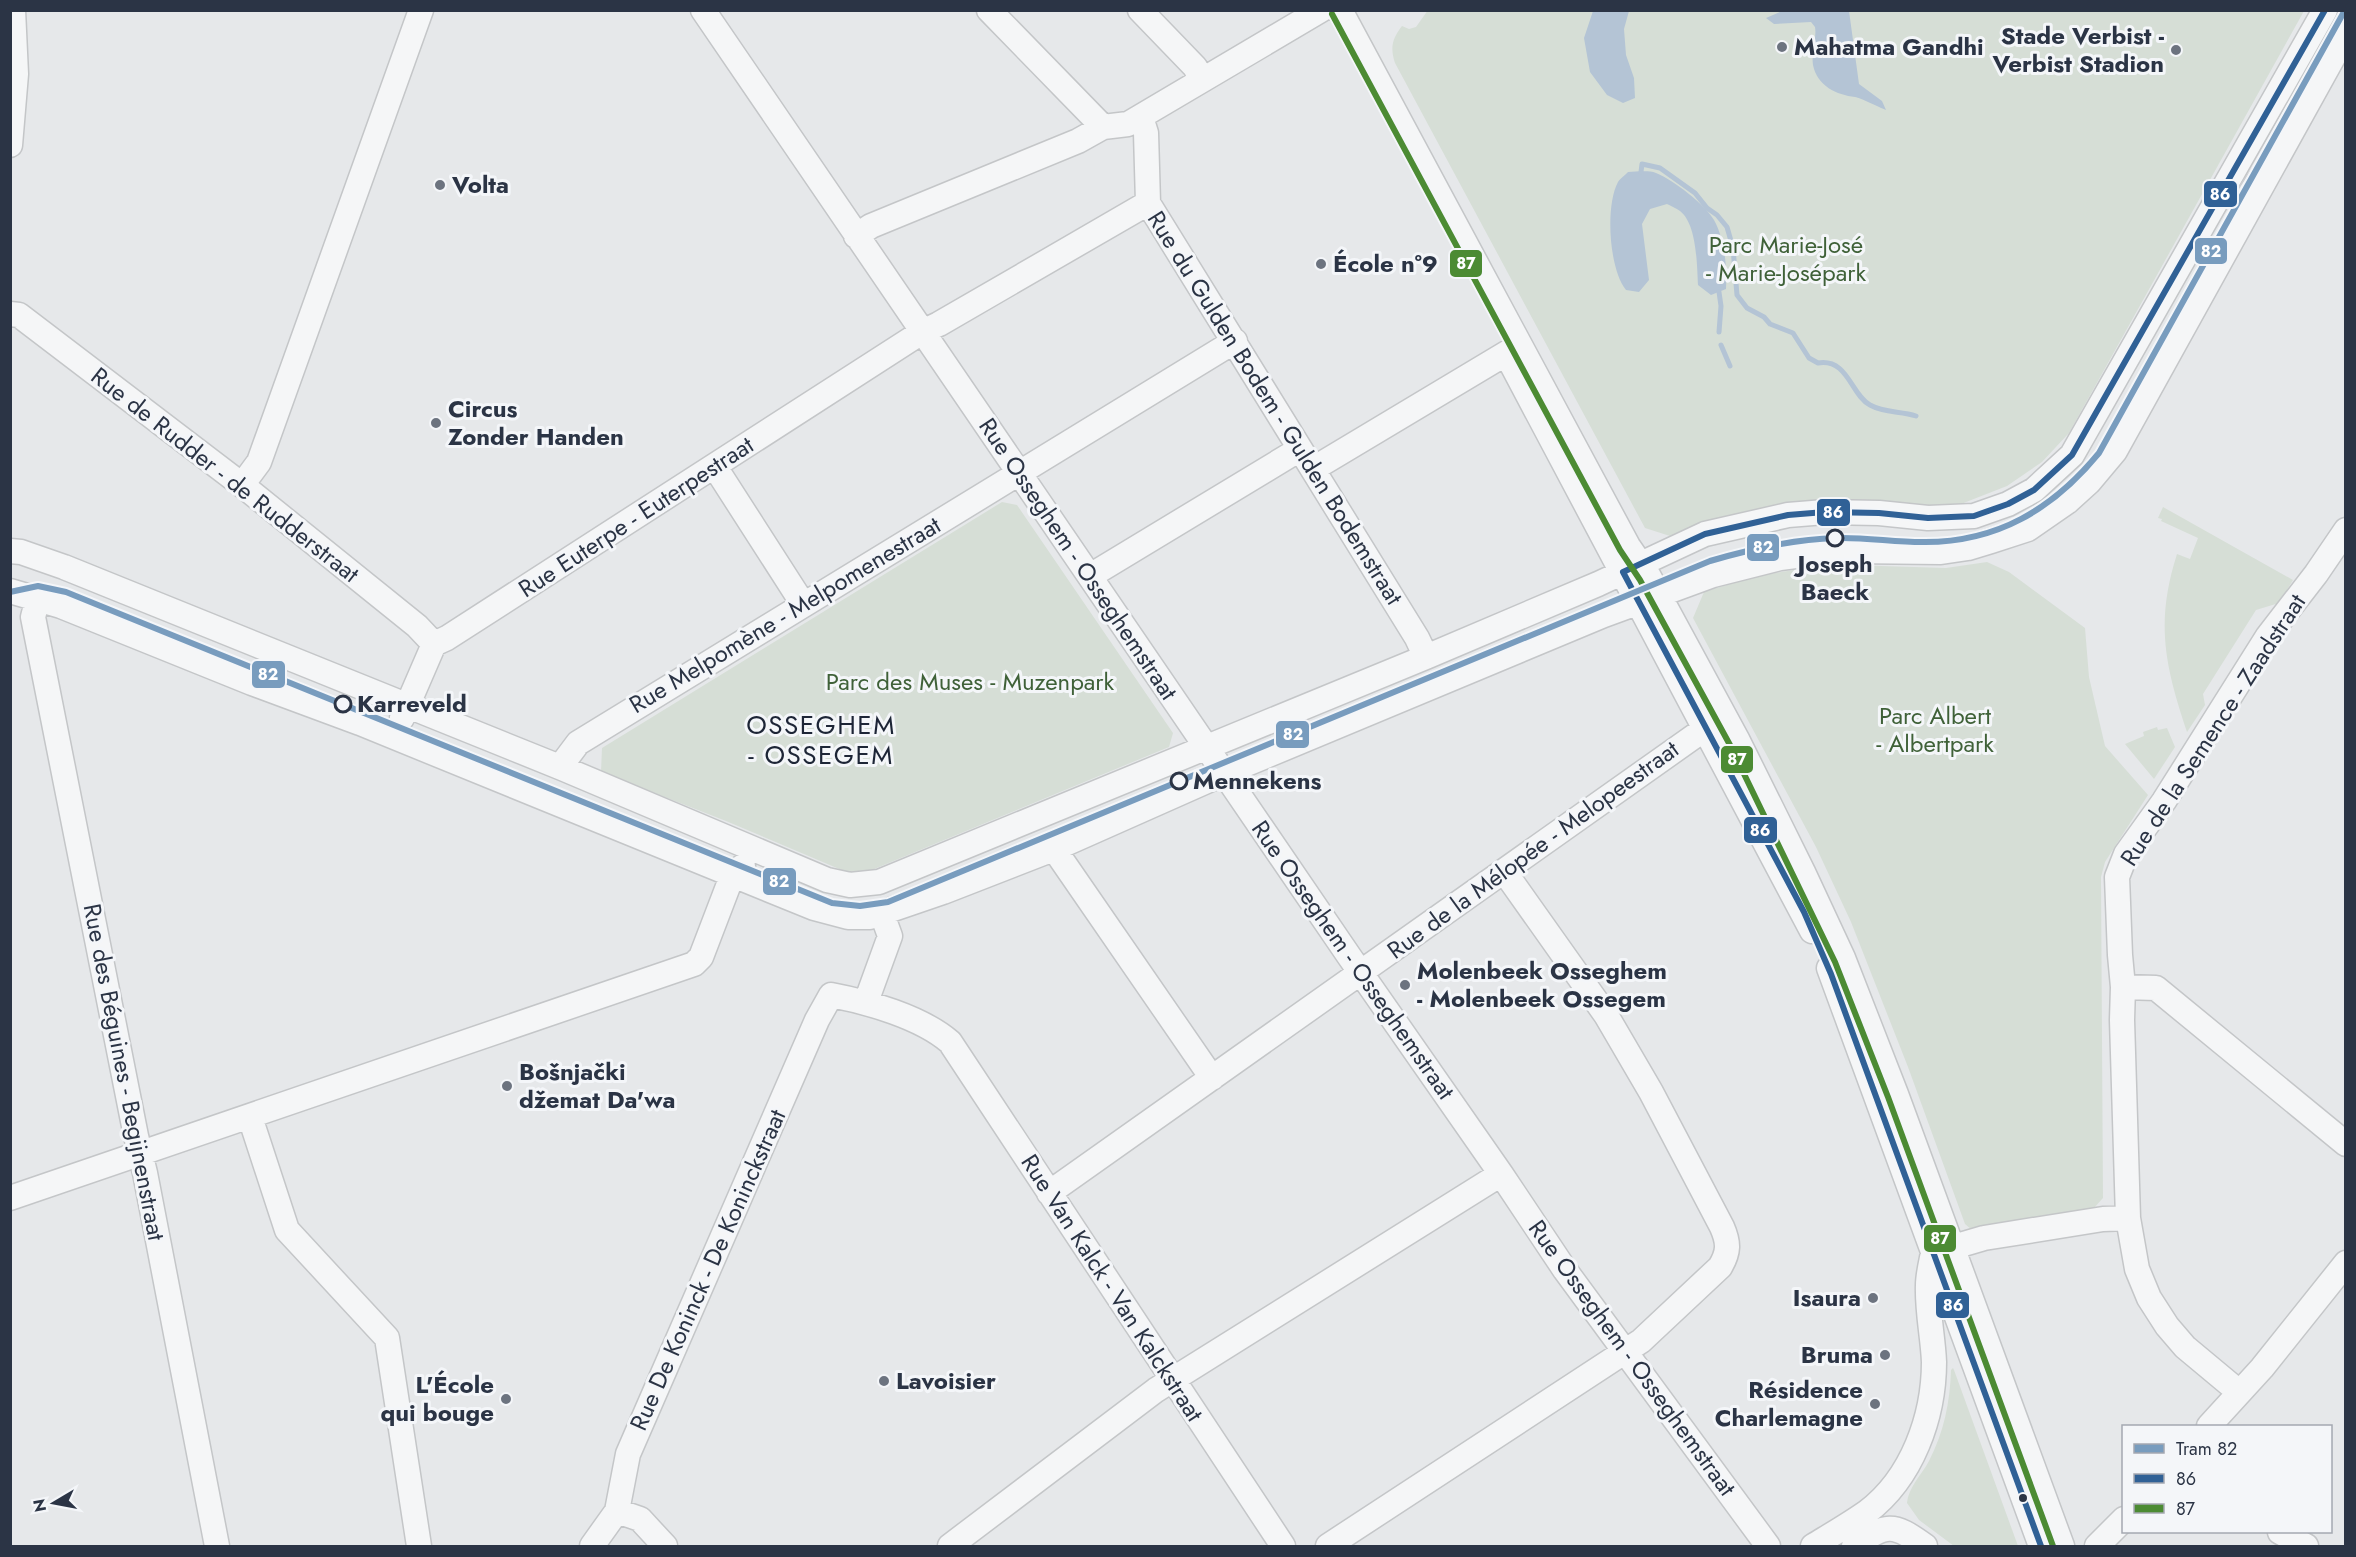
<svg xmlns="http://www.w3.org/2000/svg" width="2356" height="1557" font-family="Jost,sans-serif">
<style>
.green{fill:#d6ded6}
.water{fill:#b4c4d5}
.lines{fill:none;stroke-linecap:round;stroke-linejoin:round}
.stream{stroke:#b4c4d5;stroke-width:5}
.minor-casing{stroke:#c4c6c8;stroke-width:27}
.minor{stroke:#f5f6f7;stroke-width:24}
.tram{stroke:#cecfd2;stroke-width:1.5}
.bus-1-casing{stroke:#f4f6f9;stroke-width:10}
.bus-2-casing{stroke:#f4f6f9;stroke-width:10}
.bus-1{stroke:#306196;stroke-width:6}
.bus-2{stroke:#4c8b33;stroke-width:6}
.tram-1-casing{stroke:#f4f6f9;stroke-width:10}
.tram-1{stroke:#789cbe;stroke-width:6}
.poi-dot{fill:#6c737f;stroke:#f4f6f9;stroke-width:2}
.stop-dot{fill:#f4f6f9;stroke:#2b3445;stroke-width:3}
.bus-dot{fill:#2b3445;stroke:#f4f6f9;stroke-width:2}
.labels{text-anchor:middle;stroke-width:6;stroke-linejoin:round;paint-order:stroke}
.poi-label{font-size:24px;font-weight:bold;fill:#2b3445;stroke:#f4f6f9;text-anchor:start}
.park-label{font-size:24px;fill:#3f6138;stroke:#f4f6f9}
.street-label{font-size:24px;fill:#2b3445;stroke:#f4f6f9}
.stop-label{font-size:24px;font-weight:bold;fill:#2b3445;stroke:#f4f6f9;text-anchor:start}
.neighbourhood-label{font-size:26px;letter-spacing:1.5px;fill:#1d2536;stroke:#f4f6f9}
.line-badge{stroke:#f4f6f9;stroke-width:2}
.badge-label{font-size:16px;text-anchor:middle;font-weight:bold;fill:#fff}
</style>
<rect width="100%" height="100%" fill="#e6e8ea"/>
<path class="green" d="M 1428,10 L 2304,11 L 2069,433 L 2042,462 L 2007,486 L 1961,504 L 1723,520 L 1670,536 L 1645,528 L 1395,63 C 1390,48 1392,39 1402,26 L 1409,29 L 1416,27 Z
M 1002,502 L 1017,505 L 1173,733 L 1169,747 L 862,874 L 851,874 L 726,821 L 601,772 L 602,748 Z
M 2163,507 L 2293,580 L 2279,603 L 2256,610 L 2203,694 L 2205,705 L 2187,732 C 2165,666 2155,623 2177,554 L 2190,559 L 2198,538 L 2161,521 L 2162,519 L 2158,518 Z
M 1987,562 L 2009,572 L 2085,628 L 2089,677 L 2105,746 L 2148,795 L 2105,862 L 2101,877 L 2103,1198 L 2093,1209 L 1972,1230 L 1965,1224 L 1908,1067 L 1851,922 L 1816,847 L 1693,618 L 1704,592 L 1756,576 L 1800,569 L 1849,565 L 1946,568 Z
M 2157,727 L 2158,730 L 2167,728 L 2175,747 L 2154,779 L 2125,744 L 2144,736 L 2143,732 Z
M 1953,1368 L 1954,1370 L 2018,1546 L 1954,1546 L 1919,1520 L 1907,1503 C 1908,1488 1922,1474 1929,1461 C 1944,1432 1950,1402 1951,1370 Z"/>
<path class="water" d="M 1593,11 L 1629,11 L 1624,29 L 1626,55 L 1634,78 L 1635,98 L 1623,103 L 1607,95 L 1590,72 L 1584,38 Z
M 1782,11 L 1849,11 L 1859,84 L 1882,101 L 1886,110 C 1878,107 1861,98 1855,97 C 1837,95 1817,86 1813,65 C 1811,52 1817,39 1815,27 L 1811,22 L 1774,24 L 1766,18 Z
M 1628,172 C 1636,172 1648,170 1656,173 C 1673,180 1705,204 1714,220 C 1725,240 1727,267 1726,289 L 1711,295 L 1698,285 C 1697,266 1697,224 1680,211 C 1676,208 1671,206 1667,204 L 1650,209 L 1642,224 L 1649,280 L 1639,292 L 1626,290 C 1609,269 1605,206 1618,182 C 1620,179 1625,175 1628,172 Z"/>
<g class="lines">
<path class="stream" d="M 1641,172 L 1642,164 L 1660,168 L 1695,193 L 1707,208 L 1717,215 L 1727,227 L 1733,248 L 1737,295 L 1747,308 L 1764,317 L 1770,324 L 1793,333 L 1809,358 L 1818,363 C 1848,358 1851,395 1870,405 C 1884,413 1901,411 1916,416
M 1719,292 L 1721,306 L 1719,332
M 1721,345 L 1730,366"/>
<defs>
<path id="minor" d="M 703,10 L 1349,956 L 1501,1174 L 1565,1270 L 1768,1546
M 989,10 L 1103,127
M 1140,10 L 1195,67 L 1202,80
M 1340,10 L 1628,546 L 1648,575 L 1738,741 L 1803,872 L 1843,958 L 1896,1094 L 2062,1546
M 1141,117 L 1146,133 L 1148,203 L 1417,638 L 1426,657
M 10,145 L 16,74 L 13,10
M 856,236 L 871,226 L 1078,141 L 1103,127 L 1128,124 L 1321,10
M 10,314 L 19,315 L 242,485 L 417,626 L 434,644
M 1511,363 L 1812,931
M 715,467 L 803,604
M 1313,469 L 1520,345
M 242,485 L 259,462 L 421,10
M 10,551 L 21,552 L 64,567 L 562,768 L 827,880 L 850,885 L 879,882 L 1426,657 L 1598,584 L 1705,534 L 1788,515 L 1825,512 L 1879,513 L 1928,518 L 1974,516 L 2008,504 L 2034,490 L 2072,455 L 2325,10
M 1090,576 L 1300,449
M 10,591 L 61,606 L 252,683 L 360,723 L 814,908 L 848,917 L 870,917 L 943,892 L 1056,848 L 1225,773 L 1604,615 L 1713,575 L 1780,558 L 1819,553 L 1850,551 L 1941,552 L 1968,548 L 1991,541 L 2028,529 L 2067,502 L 2089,482 L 2115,451 L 2346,34
M 38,598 L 33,617 L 136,1136 L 145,1173 L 217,1546
M 402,718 L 434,644 L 447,638 L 922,332 L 939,324 L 1148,203
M 562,768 L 566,759 L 578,743 L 1235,341
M 1056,848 L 1061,859 L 1212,1078
M 1829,968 L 2041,1546
M 2123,987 L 2156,988 L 2346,1144
M 866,1002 L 890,936 L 882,914
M 250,1117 L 287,1230 L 387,1338 L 419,1546
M 1049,1193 L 1720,718
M 10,1198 L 694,964 L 701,957 L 732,876 L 743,866
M 2239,1392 L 2185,1347 L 2167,1326 L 2149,1298 L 2137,1269 L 2128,1218 L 2122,1020 L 2123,987 L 2120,955 L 2117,877 L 2126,854 L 2164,801 L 2268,636 L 2316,574 L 2346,530
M 2209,1426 L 2262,1368 L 2346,1263
M 617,1511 L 640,1519 L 665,1546
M 2280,1532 L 2306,1546
M 592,1546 L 617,1511 L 628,1454 L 817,1020 L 831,995 C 868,1002 921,1017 950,1042 L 1283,1546
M 950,1546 L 1156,1390 L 1501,1174
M 1328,1546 L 1641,1341 L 1720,1267 C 1729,1252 1729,1243 1722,1227 L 1651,1092 L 1606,1015 L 1504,871
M 1813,1546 C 1831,1535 1850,1524 1867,1512 C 1912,1478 1934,1417 1934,1362 C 1933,1337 1927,1311 1928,1285 C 1928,1275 1931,1263 1933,1253 L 1984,1238 L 2103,1219 L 2128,1218
M 1854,1546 C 1887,1524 1892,1522 1925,1546
M 2097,1546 L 2124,1519"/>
</defs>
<use href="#minor" class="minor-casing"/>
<use href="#minor" class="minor"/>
<path class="tram" d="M 2229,201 L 2277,134"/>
<defs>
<path id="bus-1" d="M 2041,1546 L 1831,974 L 1804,912 L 1623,572 L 1705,534 L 1788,515 L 1825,512 L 1879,513 L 1928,518 L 1974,516 L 2008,504 L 2034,490 L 2072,455 L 2325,10"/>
<path id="bus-2" d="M 1332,14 L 1620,550 L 1640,580 L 1730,745 L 1835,962 L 1888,1097 L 2053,1546"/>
</defs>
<use href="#bus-1" class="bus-1-casing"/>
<use href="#bus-2" class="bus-2-casing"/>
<use href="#bus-1" class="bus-1"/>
<use href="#bus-2" class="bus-2"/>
<defs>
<path id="tram-1" d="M 10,592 L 38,586 L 66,592 L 832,903 L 860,906 L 888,902 L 1710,561 C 1751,549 1793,539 1836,538 C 1865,537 1893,542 1922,542 C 1997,543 2053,509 2099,453 L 2345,10"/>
</defs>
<use href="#tram-1" class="tram-1-casing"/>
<use href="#tram-1" class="tram-1"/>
</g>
<g class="poi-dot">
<circle cx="1782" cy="47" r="6"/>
<circle cx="2176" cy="50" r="6"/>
<circle cx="440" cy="185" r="6"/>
<circle cx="1321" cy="264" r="6"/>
<circle cx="436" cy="423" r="6"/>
<circle cx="1405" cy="985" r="6"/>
<circle cx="507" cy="1086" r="6"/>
<circle cx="1873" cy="1298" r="6"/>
<circle cx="1885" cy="1355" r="6"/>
<circle cx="884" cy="1381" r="6"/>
<circle cx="506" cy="1399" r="6"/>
<circle cx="1875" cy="1404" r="6"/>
</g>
<g class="stop-dot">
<circle cx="1835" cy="538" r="8"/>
<circle cx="343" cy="704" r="8"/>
<circle cx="1179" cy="781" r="8"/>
</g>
<circle class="bus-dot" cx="2023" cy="1498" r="5"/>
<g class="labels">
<g class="poi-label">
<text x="2164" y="44" text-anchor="end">Stade Verbist -<tspan x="2164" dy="28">Verbist Stadion</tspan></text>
<text x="1794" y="55">Mahatma Gandhi</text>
<text x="452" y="193">Volta</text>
<text x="1333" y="272">École n°9</text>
<text x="448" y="417">Circus<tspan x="448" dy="28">Zonder Handen</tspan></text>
<text x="1417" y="979">Molenbeek Osseghem<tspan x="1417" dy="28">- Molenbeek Ossegem</tspan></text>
<text x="519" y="1080">Bošnjački<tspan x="519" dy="28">džemat Da'wa</tspan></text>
<text x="1861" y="1306" text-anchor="end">Isaura</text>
<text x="1873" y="1363" text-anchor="end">Bruma</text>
<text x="896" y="1389">Lavoisier</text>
<text x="494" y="1393" text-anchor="end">L'École<tspan x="494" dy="28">qui bouge</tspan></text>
<text x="1863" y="1398" text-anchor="end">Résidence<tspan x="1863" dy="28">Charlemagne</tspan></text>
</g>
<g class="park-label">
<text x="1786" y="253">Parc Marie-José<tspan x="1786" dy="28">- Marie-Josépark</tspan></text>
<text x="970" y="690">Parc des Muses - Muzenpark</text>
<text x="1935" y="724">Parc Albert<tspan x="1935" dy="28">- Albertpark</tspan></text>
</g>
<g class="street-label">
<text transform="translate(1275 408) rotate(58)" y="8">Rue du Gulden Bodem - Gulden Bodemstraat</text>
<text transform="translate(225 475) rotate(38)" y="8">Rue de Rudder - de Rudderstraat</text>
<text transform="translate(636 517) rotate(-33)" y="8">Rue Euterpe - Euterpestraat</text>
<text transform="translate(1078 559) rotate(56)" y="8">Rue Osseghem - Osseghemstraat</text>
<text transform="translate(785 615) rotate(-31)" y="8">Rue Melpomène - Melpomenestraat</text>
<text transform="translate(2213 730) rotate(-57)" y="8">Rue de la Semence - Zaadstraat</text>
<text transform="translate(1533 850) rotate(-36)" y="8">Rue de la Mélopée - Melopeestraat</text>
<text transform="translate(1353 960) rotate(55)" y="8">Rue Osseghem - Osseghemstraat</text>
<text transform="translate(124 1072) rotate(79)" y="8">Rue des Béguines - Begijnenstraat</text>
<text transform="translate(708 1270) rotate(-66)" y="8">Rue De Koninck - De Koninckstraat</text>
<text transform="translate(1112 1288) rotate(57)" y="8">Rue Van Kalck - Van Kalckstraat</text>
<text transform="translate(1632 1358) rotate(54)" y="8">Rue Osseghem - Osseghemstraat</text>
</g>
<g class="stop-label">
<text x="1835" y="572" text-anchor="middle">Joseph<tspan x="1835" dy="28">Baeck</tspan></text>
<text x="357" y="712">Karreveld</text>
<text x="1193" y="789">Mennekens</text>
</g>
<g class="neighbourhood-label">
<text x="821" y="734">OSSEGHEM<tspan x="821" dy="30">- OSSEGEM</tspan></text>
</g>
</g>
<g class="line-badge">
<rect x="2203" y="180" width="35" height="28" rx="6" fill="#306196"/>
<rect x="2194" y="237" width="34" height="28" rx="6" fill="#789cbe"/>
<rect x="1449" y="249" width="34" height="29" rx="6" fill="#4c8b33"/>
<rect x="1816" y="498" width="35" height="29" rx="6" fill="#306196"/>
<rect x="1746" y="533" width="34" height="29" rx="6" fill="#789cbe"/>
<rect x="251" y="660" width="35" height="29" rx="6" fill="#789cbe"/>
<rect x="1275" y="720" width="35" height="29" rx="6" fill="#789cbe"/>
<rect x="1720" y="745" width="34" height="29" rx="6" fill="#4c8b33"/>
<rect x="1743" y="816" width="35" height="28" rx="6" fill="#306196"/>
<rect x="762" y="867" width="35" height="29" rx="6" fill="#789cbe"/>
<rect x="1923" y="1224" width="34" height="29" rx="6" fill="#4c8b33"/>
<rect x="1935" y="1291" width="35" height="28" rx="6" fill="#306196"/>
</g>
<g class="badge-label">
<text x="2220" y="200">86</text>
<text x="2211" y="257">82</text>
<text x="1466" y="269">87</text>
<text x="1833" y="518">86</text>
<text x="1763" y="553">82</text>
<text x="268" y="680">82</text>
<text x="1293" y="740">82</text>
<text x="1737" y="765">87</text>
<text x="1760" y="836">86</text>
<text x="779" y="887">82</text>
<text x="1940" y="1244">87</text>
<text x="1953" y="1311">86</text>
</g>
<rect width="2356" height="1557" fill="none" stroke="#2b3445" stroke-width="24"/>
<rect x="2122" y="1425" width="210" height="108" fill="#f4f6f9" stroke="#a4a8b1" stroke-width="1.5"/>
<rect x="2134" y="1444" width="30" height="9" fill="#789cbe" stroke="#a4a8b1" stroke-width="1.5"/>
<text x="2176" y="1455" font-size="18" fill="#2b3445">Tram 82</text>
<rect x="2134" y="1474" width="30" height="9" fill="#306196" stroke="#a4a8b1" stroke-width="1.5"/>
<text x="2176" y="1485" font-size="18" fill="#2b3445">86</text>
<rect x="2134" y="1504" width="30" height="9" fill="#4c8b33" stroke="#a4a8b1" stroke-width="1.5"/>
<text x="2176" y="1515" font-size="18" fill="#2b3445">87</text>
<g transform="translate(54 1503) rotate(260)" stroke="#f4f6f9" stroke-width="4.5" paint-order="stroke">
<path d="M0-4.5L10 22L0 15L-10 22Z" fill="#2b3445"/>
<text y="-9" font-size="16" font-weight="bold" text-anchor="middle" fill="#2b3445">N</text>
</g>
</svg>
